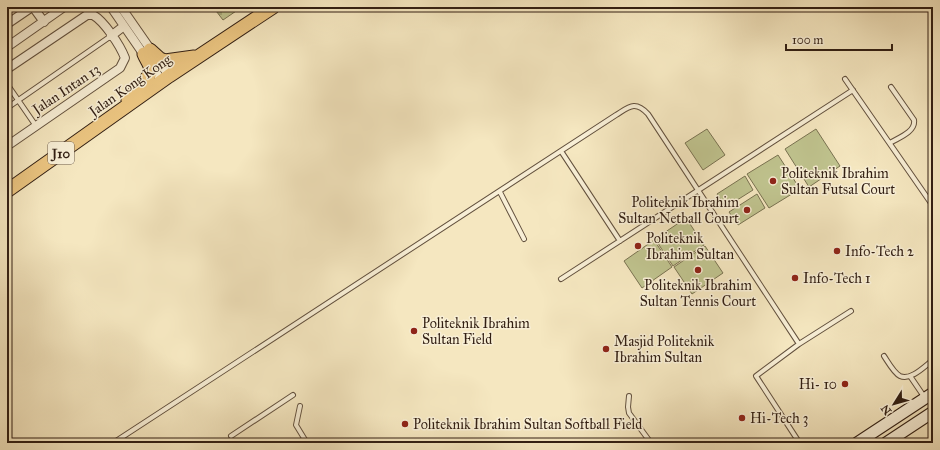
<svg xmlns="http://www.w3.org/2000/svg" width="940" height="450" font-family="'IM FELL Great Primer',serif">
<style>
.grass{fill:#c0c48f;stroke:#797251}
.cemetery{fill:url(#cemetery-stones);stroke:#797251}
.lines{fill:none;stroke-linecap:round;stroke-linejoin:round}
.lane-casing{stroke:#63513e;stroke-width:6}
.street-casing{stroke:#63513e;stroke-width:10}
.secondary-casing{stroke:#321f13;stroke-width:13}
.primary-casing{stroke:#321f13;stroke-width:15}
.lane{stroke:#f8efd6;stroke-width:4}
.street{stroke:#f8efd6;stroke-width:8}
.secondary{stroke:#f8efd6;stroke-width:11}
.primary{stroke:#eac480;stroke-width:13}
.poi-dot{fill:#8f2418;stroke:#f8efd6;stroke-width:1.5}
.labels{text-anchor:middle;stroke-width:3;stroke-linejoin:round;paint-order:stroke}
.shield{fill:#f8efd6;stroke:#6d5d4e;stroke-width:1}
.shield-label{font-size:13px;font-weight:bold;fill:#321f13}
.street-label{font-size:14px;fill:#321f13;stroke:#f8efd6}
.poi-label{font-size:14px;fill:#321f13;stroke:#f8efd6;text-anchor:start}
</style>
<defs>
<pattern id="cemetery-stones" width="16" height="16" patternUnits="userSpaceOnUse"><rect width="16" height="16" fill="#c0c48f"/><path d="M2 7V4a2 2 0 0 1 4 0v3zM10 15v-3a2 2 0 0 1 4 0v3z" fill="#a5a87a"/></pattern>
</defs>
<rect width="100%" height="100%" fill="#f5e7c0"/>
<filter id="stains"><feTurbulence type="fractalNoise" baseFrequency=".005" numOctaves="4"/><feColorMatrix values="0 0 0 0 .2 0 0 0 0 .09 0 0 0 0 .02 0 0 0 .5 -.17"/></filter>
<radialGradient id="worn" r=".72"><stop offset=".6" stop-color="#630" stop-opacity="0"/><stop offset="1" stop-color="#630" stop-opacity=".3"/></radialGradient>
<path class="grass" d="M 707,129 L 725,155 L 703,170 L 685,143 Z
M 816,129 L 840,166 L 809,187 L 785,149 Z
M 778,155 L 800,189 L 769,208 L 747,174 Z
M 745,176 L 753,190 L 726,207 L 717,194 Z
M 757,194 L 765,208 L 738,225 L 729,212 Z
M 686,218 L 704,245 L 673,266 L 655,239 Z
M 654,240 L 672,267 L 642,288 L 624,261 Z
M 705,246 L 723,273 L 692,294 L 674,267 Z"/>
<path class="cemetery" d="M 213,7 L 242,7 L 223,20 Z"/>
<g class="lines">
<defs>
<path id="lane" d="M 7,14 L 12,21
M 845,79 L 933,206
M 7,84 L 36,126
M 7,108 L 111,36
M 890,143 C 898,138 916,132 914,120 L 891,87
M 561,151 L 620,241
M 500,192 L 524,239
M 561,279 L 853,90
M 884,356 C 888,362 894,373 900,376 C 911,381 925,366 933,360
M 910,376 L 925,398
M 629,396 L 628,407 L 629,413 L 651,443
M 300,406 L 296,425 L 307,443
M 231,436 L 293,395
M 113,443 L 616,115 C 629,107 635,100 648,114 L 799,344
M 798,443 L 797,439 L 756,376 L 799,344 L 851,311"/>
<path id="street" d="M 33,7 L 44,22
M 111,7 L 162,81
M 121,7 L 169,76
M 7,24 L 32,7
M 111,36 L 124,26
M 7,47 L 64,7
M 7,69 L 87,15 L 93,15 C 104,21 120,45 125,58 L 120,68 L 7,146"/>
<path id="secondary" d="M 857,443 L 933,393
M 886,443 L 933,412"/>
<path id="primary" d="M 150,50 L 160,59 L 165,61 L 194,57
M 128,100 C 133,93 151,77 151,69 C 150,64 146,59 144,54
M 7,191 L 169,76 L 273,7"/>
</defs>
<use href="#lane" class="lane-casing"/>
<use href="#street" class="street-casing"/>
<use href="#secondary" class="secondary-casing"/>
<use href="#primary" class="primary-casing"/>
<use href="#lane" class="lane"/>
<use href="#street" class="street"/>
<use href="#secondary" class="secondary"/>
<use href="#primary" class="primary"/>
</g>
<g class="poi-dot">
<circle cx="773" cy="181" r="4"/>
<circle cx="747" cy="210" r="4"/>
<circle cx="638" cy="246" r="4"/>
<circle cx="837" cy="251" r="4"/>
<circle cx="698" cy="270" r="4"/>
<circle cx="795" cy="278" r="4"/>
<circle cx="414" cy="331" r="4"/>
<circle cx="606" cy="349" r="4"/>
<circle cx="845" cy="384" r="4"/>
<circle cx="742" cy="418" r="4"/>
<circle cx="405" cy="424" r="4"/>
</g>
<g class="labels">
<rect class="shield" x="48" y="142" width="26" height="22" rx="3"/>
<g class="shield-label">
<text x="61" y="158">J10</text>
</g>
<g class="street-label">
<text transform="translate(130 85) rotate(-35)" y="5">Jalan Kong Kong</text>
<text transform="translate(66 89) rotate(-34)" y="5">Jalan Intan 13</text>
</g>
<g class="poi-label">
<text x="781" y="178">Politeknik Ibrahim<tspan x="781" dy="16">Sultan Futsal Court</tspan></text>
<text x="739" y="207" text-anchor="end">Politeknik Ibrahim<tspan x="739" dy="16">Sultan Netball Court</tspan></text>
<text x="646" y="243">Politeknik<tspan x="646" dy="16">Ibrahim Sultan</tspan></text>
<text x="845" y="256">Info-Tech 2</text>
<text x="803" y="283">Info-Tech 1</text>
<text x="698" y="290" text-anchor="middle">Politeknik Ibrahim<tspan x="698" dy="16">Sultan Tennis Court</tspan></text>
<text x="422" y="328">Politeknik Ibrahim<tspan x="422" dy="16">Sultan Field</tspan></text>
<text x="614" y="346">Masjid Politeknik<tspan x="614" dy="16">Ibrahim Sultan</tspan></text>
<text x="837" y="389" text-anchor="end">Hi- 10</text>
<text x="750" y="423">Hi-Tech 3</text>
<text x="413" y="429">Politeknik Ibrahim Sultan Softball Field</text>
</g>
</g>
<rect width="940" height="450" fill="none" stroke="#f5e7c0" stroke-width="24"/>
<rect x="8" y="8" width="924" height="434" fill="none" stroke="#321f13" stroke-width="2"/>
<rect x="12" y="12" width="916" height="426" fill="none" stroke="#321f13"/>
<g transform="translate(894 404) rotate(233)" stroke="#f8efd6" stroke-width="3" paint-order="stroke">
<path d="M0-3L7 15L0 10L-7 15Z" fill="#321f13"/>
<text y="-6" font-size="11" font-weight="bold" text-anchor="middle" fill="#321f13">N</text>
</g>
<path d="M786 44v6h106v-6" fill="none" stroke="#321f13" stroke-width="2"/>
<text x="792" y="44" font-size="12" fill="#321f13" stroke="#f8efd6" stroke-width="3" paint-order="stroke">100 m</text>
<rect width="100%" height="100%" filter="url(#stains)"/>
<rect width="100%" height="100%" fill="url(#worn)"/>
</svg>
